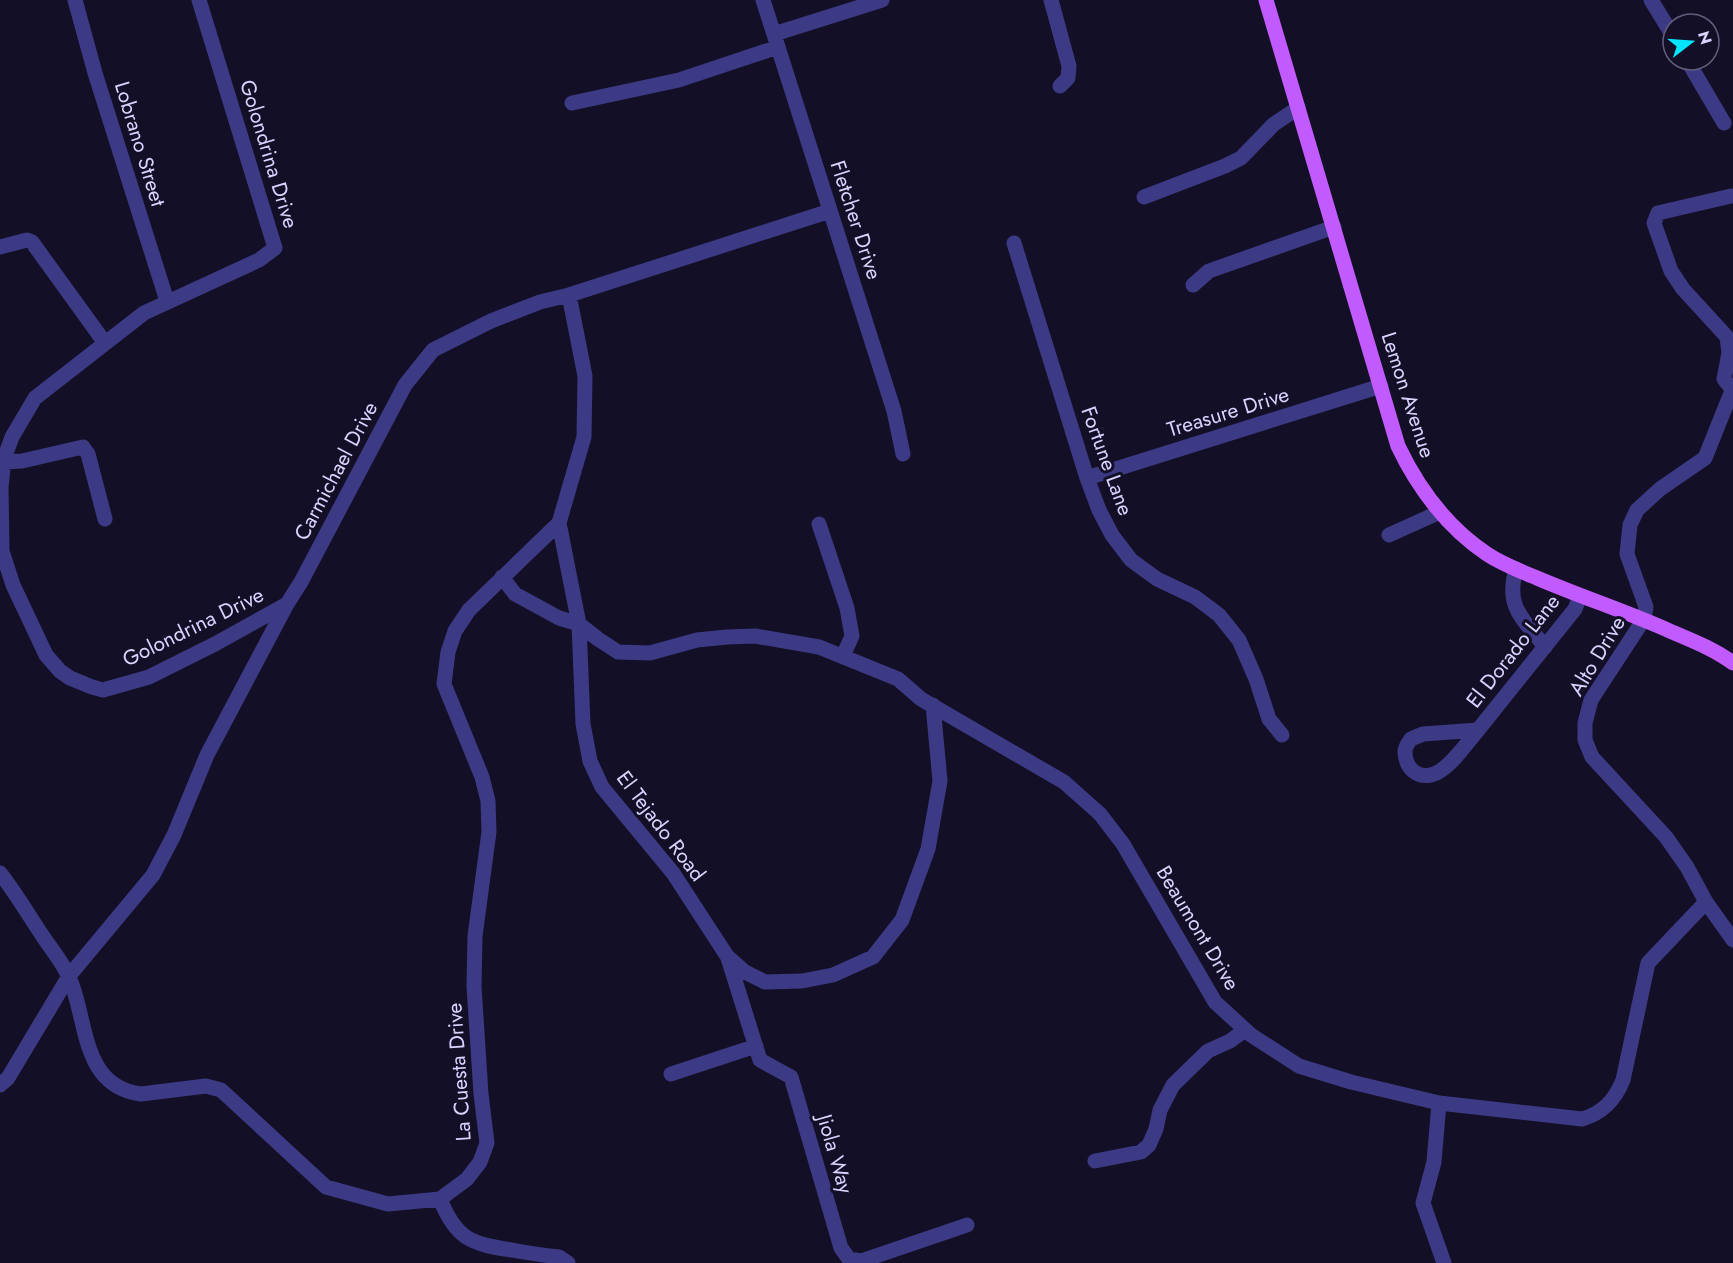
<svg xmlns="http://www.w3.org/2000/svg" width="1733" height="1263" font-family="Jost,sans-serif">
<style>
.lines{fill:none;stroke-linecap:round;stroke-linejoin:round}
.minor{stroke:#3d3a85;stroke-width:15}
.major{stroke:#c25bff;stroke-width:15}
.labels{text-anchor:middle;stroke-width:6;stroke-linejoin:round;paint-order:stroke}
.street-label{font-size:21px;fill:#d9d4ff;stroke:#130f26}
</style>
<rect width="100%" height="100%" fill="#130f26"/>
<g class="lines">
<path class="minor" d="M 75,0 L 95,73 L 167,301
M 199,0 L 275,248 L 259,260 L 144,313 L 35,398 L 12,437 L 4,459 L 1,487 L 2,551 L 13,585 L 46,655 L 60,671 L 70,678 L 92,687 L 103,690 L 149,677 L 215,644 L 287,604
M 763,0 L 894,411 L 903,454
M 1051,0 L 1069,66 L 1068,78 L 1060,86
M 1651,0 L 1673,36
M 774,34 L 882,0
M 1687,60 L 1724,123
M 572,103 L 679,80 L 778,47
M 1731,196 L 1658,213 L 1654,223 L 1671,271 L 1683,289 L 1727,337 L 1729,353 L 1724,379 L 1732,389
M 1144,197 L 1225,166 L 1241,158 L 1274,124 L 1298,108
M 1014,243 L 1087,478 L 1099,510 L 1112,535 L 1131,560 L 1157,579 L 1195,597 L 1219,615 L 1239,640 L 1256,679 L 1269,719 L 1282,735
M 0,247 L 27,240 L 32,242 L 105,343
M 1193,285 L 1209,271 L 1334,227
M 569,295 L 585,376 L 584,437 L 559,523 L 579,624 L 583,724 L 590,761 L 602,787 L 673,873 L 727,956 L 745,972 L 765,982 L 802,981 L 833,975 L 873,957 L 902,920 L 928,849 L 940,781 L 933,705
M 1733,388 L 1705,458 L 1660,489 L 1637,510 L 1630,525 L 1627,554 L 1646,607 L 1644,619 L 1591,700 L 1585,723 L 1585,740 L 1592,757 L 1666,837 L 1687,867 L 1706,902 L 1733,940
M 4,462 L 22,461 L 83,447 L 88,454 L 105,519
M 1087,478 L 1381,386
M 819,524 L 847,608 L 852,636 L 843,656
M 1389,535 L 1440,512
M 1516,569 C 1505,608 1523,618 1545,647
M 502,577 L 515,594 L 559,618 L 579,624 L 598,639 L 618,652 L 650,653 L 697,640 L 727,637 L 755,636 L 819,647 L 898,679 L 921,699 L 1064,782 L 1100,814 L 1123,844 L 1215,1002 L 1251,1035 L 1299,1066 L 1351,1082 L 1439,1103 L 1582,1119 C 1603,1113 1615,1100 1623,1080 L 1648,963 L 1706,902
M 1478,730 C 1466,744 1455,761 1440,771 C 1423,782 1405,772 1405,751 C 1405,747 1409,742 1411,739 L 1423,734 L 1478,730 L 1575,609 L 1580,596
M 0,873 C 16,893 29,916 44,938 C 52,950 63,963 69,977 C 88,1019 80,1086 141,1094 L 206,1086 L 221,1090 L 326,1187 L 388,1204 L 440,1199 L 467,1179 L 480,1162 L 487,1143 L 481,1094 L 474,986 L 475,936 L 489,832 L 488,801 L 482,777 L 444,684 L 448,652 L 455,631 L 469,610 L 559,523
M 728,958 L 760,1060 L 791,1077 L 841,1248 L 849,1259 L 861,1261 L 967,1225
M 671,1074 L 756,1046
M 0,1085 L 8,1078 L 69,976 L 153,875 L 174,835 L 207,755 L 287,604 L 301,582 L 405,385 L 433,350 L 491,321 L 540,302 L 569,295 L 830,211
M 1439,1103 L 1434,1162 L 1423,1203 L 1444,1263
M 1095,1161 L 1141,1152 L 1149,1145 L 1156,1129 L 1160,1110 L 1173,1085 L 1208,1051 L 1230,1041 L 1245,1030
M 440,1199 C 456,1239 471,1244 512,1250 C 528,1253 543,1255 559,1257 L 568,1263"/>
<path class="major" d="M 1266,0 L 1398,446 C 1418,488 1448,528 1487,554 C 1502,564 1520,571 1537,578 C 1581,597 1628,612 1672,632 C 1693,641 1714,649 1733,663"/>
</g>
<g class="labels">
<g class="street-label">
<text transform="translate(140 144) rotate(73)" y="7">Lobrano Street</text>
<text transform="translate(269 154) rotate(73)" y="7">Golondrina Drive</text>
<text transform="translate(856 220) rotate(72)" y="7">Fletcher Drive</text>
<text transform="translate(1408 395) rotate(72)" y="7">Lemon Avenue</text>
<text transform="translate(1228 412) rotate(-17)" y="7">Treasure Drive</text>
<text transform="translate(1107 461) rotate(70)" y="7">Fortune Lane</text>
<text transform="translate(336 471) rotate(-62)" y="7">Carmichael Drive</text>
<text transform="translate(193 627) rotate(-26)" y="7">Golondrina Drive</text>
<text transform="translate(1513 651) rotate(-52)" y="7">El Dorado Lane</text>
<text transform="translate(1597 656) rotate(-59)" y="7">Alto Drive</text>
<text transform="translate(661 826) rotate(53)" y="7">El Tejado Road</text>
<text transform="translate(1198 928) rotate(59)" y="7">Beaumont Drive</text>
<text transform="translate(459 1072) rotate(-94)" y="7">La Cuesta Drive</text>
<text transform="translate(835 1154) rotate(74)" y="7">Jiola Way</text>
</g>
</g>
<g transform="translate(1691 42) rotate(73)"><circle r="28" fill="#130f26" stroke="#625e7d" stroke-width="1.5"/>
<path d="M0-4.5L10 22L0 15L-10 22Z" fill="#00e5ff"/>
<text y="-9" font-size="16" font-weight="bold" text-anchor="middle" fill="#d9d4ff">N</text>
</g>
</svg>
